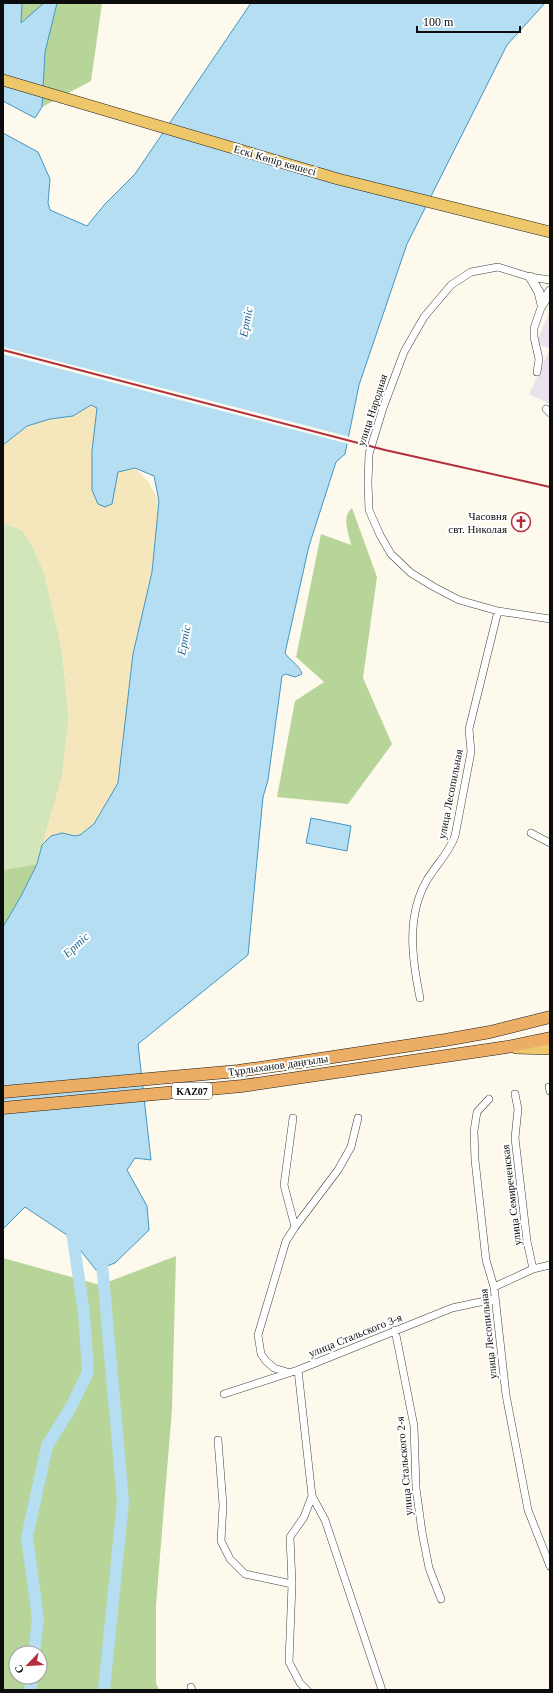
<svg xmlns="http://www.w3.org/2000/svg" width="553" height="1693" font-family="'Times New Roman',serif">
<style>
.industrial{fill:#e9e1eb}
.green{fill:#d3e6b9}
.forest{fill:#b8d599;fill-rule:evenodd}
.sand{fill:#f6e6bc}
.water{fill:#b5def2;stroke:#4197c4}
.pier{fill:#fef9ed}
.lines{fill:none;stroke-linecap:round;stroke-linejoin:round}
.river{stroke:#b5def2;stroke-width:12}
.minor-casing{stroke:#3f3f3f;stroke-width:8}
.tertiary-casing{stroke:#3f3f3f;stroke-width:10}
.primary-casing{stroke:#1d1d1d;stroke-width:12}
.trunk-casing{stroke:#1d1d1d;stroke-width:13}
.minor{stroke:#fff;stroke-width:7}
.tertiary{stroke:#fff;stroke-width:9}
.primary{stroke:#efc76b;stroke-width:11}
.trunk{stroke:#ecae64;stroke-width:12}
.rail{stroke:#b22e3c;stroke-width:2}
.labels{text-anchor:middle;stroke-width:4;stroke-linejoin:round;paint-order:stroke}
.shield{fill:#fff;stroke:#555;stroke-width:1}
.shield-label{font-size:10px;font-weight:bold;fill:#0c0c0c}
.street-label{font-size:11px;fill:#0c0c0c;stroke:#fff}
.poi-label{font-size:11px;fill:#0c0c0c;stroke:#fff;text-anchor:end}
.water-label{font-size:12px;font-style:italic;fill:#1e6895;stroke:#fff}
</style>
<rect width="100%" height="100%" fill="#fef9ed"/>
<path class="industrial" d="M 550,311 L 550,404 L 529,394 L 550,349 L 536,343 Z"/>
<path class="green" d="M 3,523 L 22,530 L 32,545 L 44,572 L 62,650 L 69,718 L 62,777 L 37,864 L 3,870 Z"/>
<path class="forest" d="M 22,3 L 44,3 L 21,23 Z
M 57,3 L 102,3 L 91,81 L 42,107 L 45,52 Z
M 352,508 L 377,577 L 363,678 L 392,744 L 348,804 L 277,797 L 295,701 L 324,682 L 296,657 L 321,534 L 351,545 C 349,533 341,518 352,508 Z
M 37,864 L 21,896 L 3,927 L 3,870 Z
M 176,1256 L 172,1409 L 156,1605 L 156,1683 L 159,1690 L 3,1690 L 3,1258 L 100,1285 ZM 16,1653 L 40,1653 L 40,1677 L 16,1677 Z"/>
<path class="sand" d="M 91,405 L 97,408 L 92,451 L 92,490 L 98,504 L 112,504 L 118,472 L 135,468 L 148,481 L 159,501 L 152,572 L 133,654 L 118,783 L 94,824 L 80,835 L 75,836 L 62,833 L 51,836 L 42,845 L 62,777 L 69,718 L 62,650 L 44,572 L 32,545 L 22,530 L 3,523 L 3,445 L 27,426 L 50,419 L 73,416 Z"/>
<path class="water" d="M 3,3 L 22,3 L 21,23 L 44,3 L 57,3 L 45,52 L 42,107 L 35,118 L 3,101 Z
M 251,3 L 545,3 L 507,45 L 407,244 L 359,385 L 345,454 L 336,462 L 309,546 L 285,653 C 290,661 299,664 302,674 L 295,677 L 286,674 L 282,676 L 268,780 L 263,797 L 248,955 L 138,1044 L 151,1160 L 135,1158 L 127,1170 L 147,1206 L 149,1230 L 115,1263 L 96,1270 L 70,1237 L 25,1207 L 3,1229 L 3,927 L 21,896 L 37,864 L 42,845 L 51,836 L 62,833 L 75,836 L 80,835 L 94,824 L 118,783 L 133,654 L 152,572 L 159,501 L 154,476 L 135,468 L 118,472 L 112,504 L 105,507 L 98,504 L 92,490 L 92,451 L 97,408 L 91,405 L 73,416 L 50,419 L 27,426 L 3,445 L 3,133 L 38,152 L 50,179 L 48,203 L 50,210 L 87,226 L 105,204 L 135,174 Z
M 311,818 L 351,826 L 347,851 L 306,843 Z"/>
<path class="pier" d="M 3,347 L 350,437 L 349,444 L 3,354 Z"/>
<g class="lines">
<path class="river" d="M 101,1252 L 123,1501 L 104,1690
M 34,1653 L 38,1619 L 27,1537 L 47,1446 L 71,1407 L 88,1372 L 84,1313 L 71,1225
M 30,1690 L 32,1677"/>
<defs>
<path id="minor" d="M 550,280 L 530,277 L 498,267 L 471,272 L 451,285 L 424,317 L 404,352 L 383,408 L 369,454 L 368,483 L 369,510 L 380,535 L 391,554 L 411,573 L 434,587 L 459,600 L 498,611 L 550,619
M 537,372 L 539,359 L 534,337 L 534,328 L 542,305
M 546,409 L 550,413
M 531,833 L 550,843
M 420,998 C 412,959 406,916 427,880 C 436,865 449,853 455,836 L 471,752 L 469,729 L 498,611
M 549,1087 L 550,1091
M 515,1094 L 518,1109 L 515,1138 L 527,1241 L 533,1269
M 489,1099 L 477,1112 L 474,1131 L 475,1160 L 486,1260 L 494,1287 L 506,1395 L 528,1510 L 550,1566
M 293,1118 L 284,1185 L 295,1227
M 494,1287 L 533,1269 L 550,1265
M 395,1330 L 414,1426 L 416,1488 L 422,1532 L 429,1568 L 441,1599
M 298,1370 L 312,1496 L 325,1520 L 382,1690
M 287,1372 L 274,1368 L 266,1361 L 261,1354 L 258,1335 L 286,1241 L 295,1227 L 338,1170 L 351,1147 L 358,1118
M 224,1394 L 298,1370 L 452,1308 L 494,1299
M 218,1440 L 223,1505 L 221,1541 L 230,1559 L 245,1574 L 292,1584
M 191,1687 L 192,1690
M 307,1690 L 300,1683 L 289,1662 L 292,1584 L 290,1537 L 304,1517 L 312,1496"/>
<path id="tertiary" d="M 530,277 L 539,292 L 542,305
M 542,305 L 550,291"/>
<path id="primary" d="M 3,80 L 338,179 L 550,232
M 516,1048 L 550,1049"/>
<path id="trunk" d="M 3,1092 L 238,1071 L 287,1064 L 445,1040 L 490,1032 L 550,1017
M 3,1108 L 242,1086 L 507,1047 L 550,1038"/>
</defs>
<use href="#minor" class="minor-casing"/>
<use href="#tertiary" class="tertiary-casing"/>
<use href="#primary" class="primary-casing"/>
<use href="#trunk" class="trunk-casing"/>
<use href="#minor" class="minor"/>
<use href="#tertiary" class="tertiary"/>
<use href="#primary" class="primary"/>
<use href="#trunk" class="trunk"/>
<path class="rail" d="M 3,350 L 385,450 L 550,487"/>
</g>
<defs>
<symbol id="church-ring" viewBox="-11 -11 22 22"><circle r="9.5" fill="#fff" stroke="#b22e3c" stroke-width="1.5"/><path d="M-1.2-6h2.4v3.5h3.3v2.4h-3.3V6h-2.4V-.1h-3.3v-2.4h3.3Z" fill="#b22e3c"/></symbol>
</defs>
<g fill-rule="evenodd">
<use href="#church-ring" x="510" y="511" width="22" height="22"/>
</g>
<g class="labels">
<rect class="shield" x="172" y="1083" width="40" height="16" rx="3"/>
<g class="shield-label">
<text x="192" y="1095">KAZ07</text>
</g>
<g class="street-label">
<text transform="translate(275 160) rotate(16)" y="4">Ескі Көпір көшесі</text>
<text transform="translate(372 410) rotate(-72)" y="4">улица Народная</text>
<text transform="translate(450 794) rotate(-79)" y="4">улица Лесопильная</text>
<text transform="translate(278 1065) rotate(-8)" y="4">Тұрлыханов даңғылы</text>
<text transform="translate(511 1195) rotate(-97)" y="4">улица Семиреченская</text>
<text transform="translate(488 1334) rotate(-96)" y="4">улица Лесопильная</text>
<text transform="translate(355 1335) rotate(-22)" y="4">улица Стальского 3-я</text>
<text transform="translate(404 1466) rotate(-95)" y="4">улица Стальского 2-я</text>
</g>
<g class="poi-label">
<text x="507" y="520">Часовня<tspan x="507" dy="13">свт. Николая</tspan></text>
</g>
<g class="water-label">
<text transform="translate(246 322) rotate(-79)" y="4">Ертіс</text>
<text transform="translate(184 640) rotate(-79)" y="4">Ертіс</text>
<text transform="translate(76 945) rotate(-43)" y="4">Ертіс</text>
</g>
</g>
<rect width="553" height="1693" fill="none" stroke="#0c0c0c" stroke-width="8"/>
<g transform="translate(28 1665) rotate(245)"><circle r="19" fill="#ffffff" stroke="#9e9e9e"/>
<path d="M0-3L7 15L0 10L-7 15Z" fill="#b22e3c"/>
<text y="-6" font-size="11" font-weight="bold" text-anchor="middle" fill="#0c0c0c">С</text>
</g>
<path d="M417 26v6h103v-6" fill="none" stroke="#0c0c0c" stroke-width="2"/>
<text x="423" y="26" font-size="12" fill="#0c0c0c" stroke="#ffffff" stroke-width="3" paint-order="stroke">100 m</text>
</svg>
